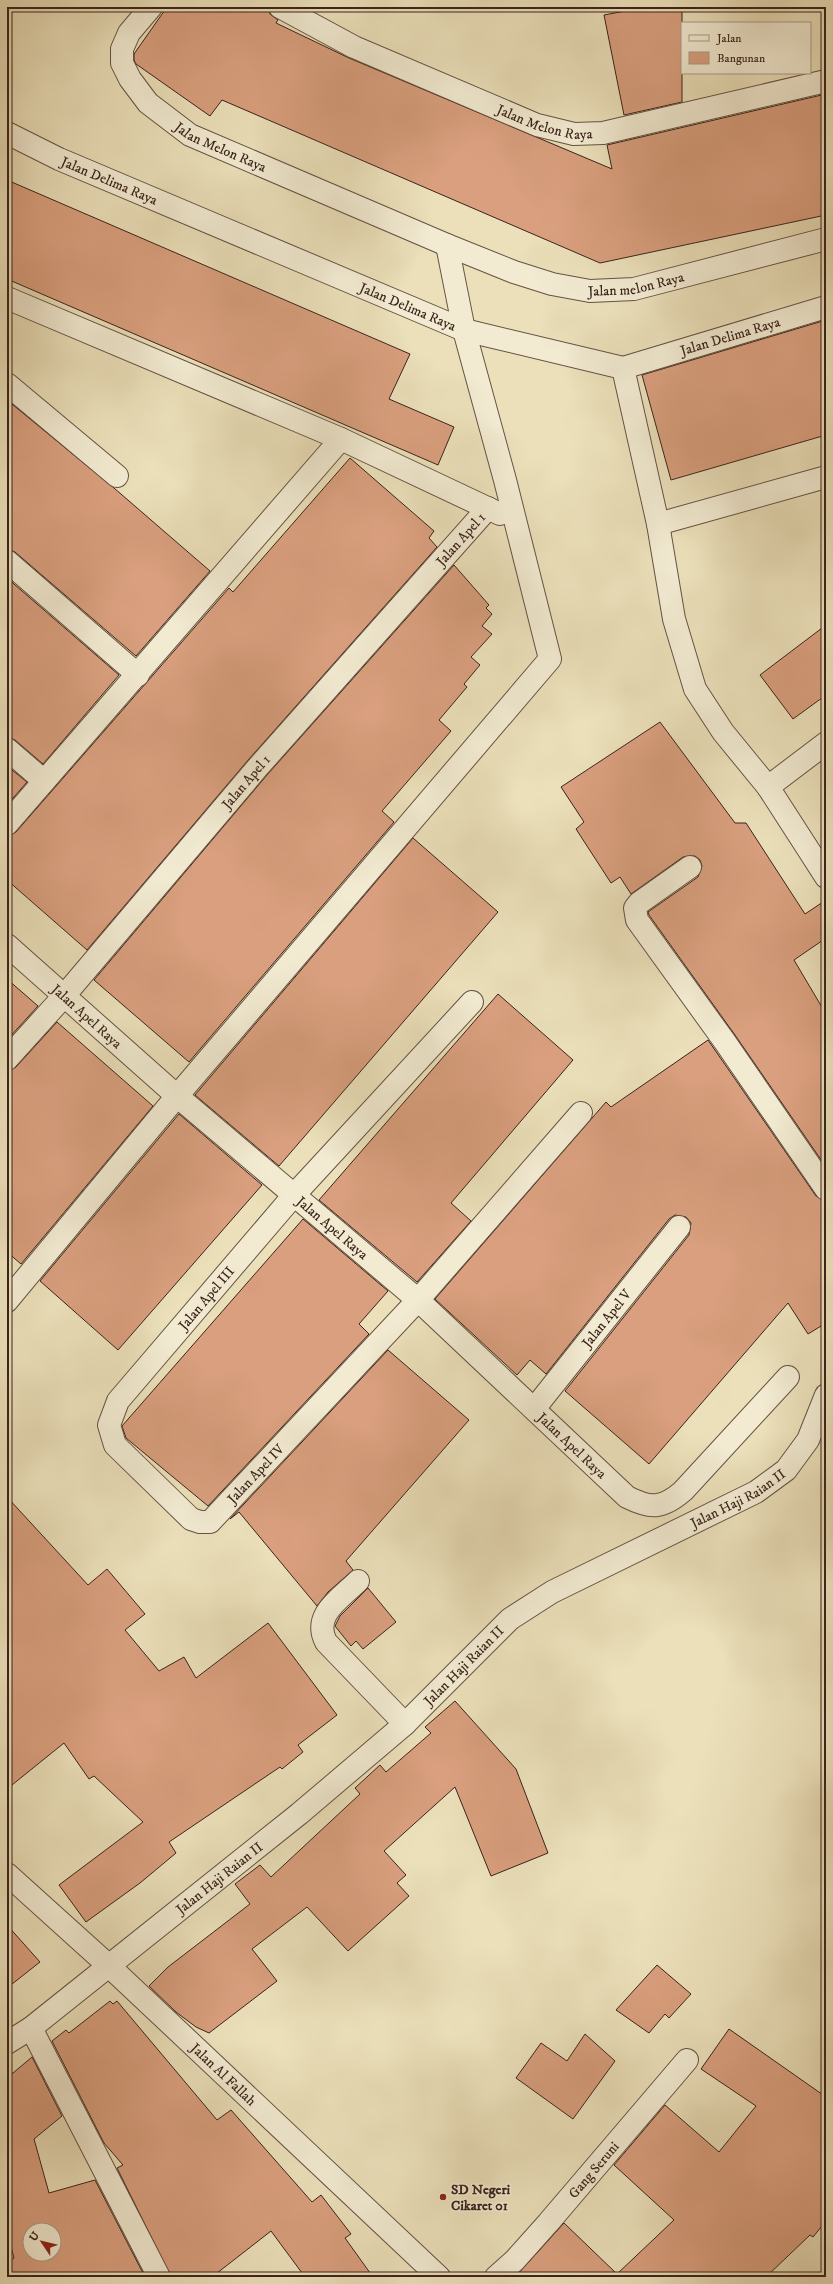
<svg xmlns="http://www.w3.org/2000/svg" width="833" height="2284" font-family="'IM FELL DW Pica',serif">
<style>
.building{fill:#d99f7e;stroke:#3a231b;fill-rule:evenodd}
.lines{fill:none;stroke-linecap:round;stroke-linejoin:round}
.minor-casing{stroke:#665243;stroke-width:24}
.minor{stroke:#f2ebd2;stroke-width:22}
.poi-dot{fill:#8f2418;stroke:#f2ebd2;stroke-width:1.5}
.labels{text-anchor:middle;stroke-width:3;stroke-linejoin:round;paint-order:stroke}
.street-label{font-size:14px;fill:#3a231b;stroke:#f2ebd2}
.poi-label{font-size:14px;font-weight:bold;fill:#3a231b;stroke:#f2ebd2;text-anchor:start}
</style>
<rect width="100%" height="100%" fill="#ebe0ba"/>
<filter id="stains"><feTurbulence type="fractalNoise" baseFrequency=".005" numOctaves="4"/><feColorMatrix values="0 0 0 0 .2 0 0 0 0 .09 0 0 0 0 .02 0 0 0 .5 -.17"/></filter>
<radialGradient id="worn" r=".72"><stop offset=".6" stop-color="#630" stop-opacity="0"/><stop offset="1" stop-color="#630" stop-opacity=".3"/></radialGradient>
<path class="building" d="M 167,7 L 268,7 L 270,14 L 278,20 L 276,23 L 349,58 L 612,169 L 607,145 L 826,94 L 826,215 L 600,263 L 222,100 L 210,116 L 136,64 L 134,60 L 134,54 Z
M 646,7 L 682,7 L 682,102 L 624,115 L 604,15 Z
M 7,180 L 410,354 L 389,399 L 454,427 L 438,465 L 7,279 Z
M 826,320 L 826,435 L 671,480 L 642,375 Z
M 7,400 L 114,488 L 210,571 L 136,656 L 15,552 L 7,549 Z
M 350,458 L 434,531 L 429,538 L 437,547 L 249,759 L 87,950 L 7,880 L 7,836 L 16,832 L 229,588 L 233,592 Z
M 454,565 L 489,605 L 486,608 L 492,614 L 482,626 L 492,634 L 471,657 L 480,665 L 464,684 L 467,687 L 439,720 L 451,731 L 382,811 L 394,822 L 189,1062 L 94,980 L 267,775 Z
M 7,578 L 119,675 L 43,764 L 15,740 L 7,737 Z
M 826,625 L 826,695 L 793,719 L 760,675 Z
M 660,722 L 735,823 L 746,823 L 805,914 L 826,900 L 826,938 L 794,960 L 826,1014 L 826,1167 L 735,1035 L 649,915 L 648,912 L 698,877 L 702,866 L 700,860 L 695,856 L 683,857 L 631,894 L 620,877 L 611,883 L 576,829 L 584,822 L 561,787 Z
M 7,766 L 27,782 L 7,805 Z
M 413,838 L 498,912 L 279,1166 L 195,1095 Z
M 7,979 L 38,1006 L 7,1040 Z
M 498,994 L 573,1060 L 451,1203 L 471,1221 L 417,1282 L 319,1200 Z
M 57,1022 L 153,1106 L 21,1264 L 7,1252 L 7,1071 L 16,1067 Z
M 708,1040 L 816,1196 L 826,1201 L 826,1323 L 808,1334 L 788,1303 L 649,1464 L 565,1391 L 689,1235 L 691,1223 L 686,1217 L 675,1215 L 669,1219 L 546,1374 L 530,1360 L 517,1375 L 435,1299 L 606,1102 L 611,1107 Z
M 179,1114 L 262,1185 L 118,1350 L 40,1281 Z
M 303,1219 L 388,1291 L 359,1324 L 369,1334 L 208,1506 L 126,1438 L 122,1426 Z
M 388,1350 L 469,1420 L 346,1561 L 353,1570 L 328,1592 L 317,1606 L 239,1512 L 230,1519 Z
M 7,1497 L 88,1585 L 107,1569 L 145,1614 L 125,1630 L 159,1671 L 184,1657 L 196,1678 L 268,1623 L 337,1715 L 298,1745 L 303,1752 L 282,1769 L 280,1767 L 169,1842 L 176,1853 L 140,1883 L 86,1922 L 59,1885 L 143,1822 L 94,1776 L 89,1779 L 64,1743 L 7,1789 Z
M 368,1588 L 396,1622 L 363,1649 L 356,1641 L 351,1646 L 335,1626 L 340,1616 Z
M 455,1701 L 516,1769 L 548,1853 L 491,1876 L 455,1787 L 384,1851 L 406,1875 L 397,1883 L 409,1896 L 348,1951 L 307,1907 L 252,1949 L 277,1981 L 209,2033 L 196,2027 L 176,2012 L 149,1986 L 168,1967 L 250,1904 L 235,1884 L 260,1865 L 271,1877 L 360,1794 L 355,1788 L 380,1765 L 386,1772 L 431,1733 L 425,1727 Z
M 7,1925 L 40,1962 L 7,1988 Z
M 657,1965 L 691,1994 L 669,2018 L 665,2014 L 649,2033 L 616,2010 Z
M 110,2001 L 113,2004 L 117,2001 L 217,2120 L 231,2110 L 312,2202 L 321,2195 L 351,2234 L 345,2238 L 373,2277 L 305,2277 L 271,2231 L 212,2277 L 171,2277 L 117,2168 L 123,2165 L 104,2143 L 52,2041 L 66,2030 L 69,2033 Z
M 729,2029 L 826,2097 L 826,2221 L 813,2237 L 810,2235 L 766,2277 L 515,2277 L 564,2223 L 617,2274 L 674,2220 L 614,2165 L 665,2105 L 719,2152 L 756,2106 L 701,2069 Z
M 585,2034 L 615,2061 L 573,2119 L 516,2078 L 541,2043 L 567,2061 Z
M 32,2057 L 62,2116 L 34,2139 L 49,2193 L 95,2180 L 145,2277 L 7,2277 L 7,2263 L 14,2258 L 7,2233 L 7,2074 L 13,2073 ZM 30,2230 L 54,2230 L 54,2254 L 30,2254 Z"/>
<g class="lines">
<defs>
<g id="minor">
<path id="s1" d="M 151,7 L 129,33 L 122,49 L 122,63 L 130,79 L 148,103 L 190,135 L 447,245 L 514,272 L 552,284 L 590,291 L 634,289 L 826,239"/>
<path id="s2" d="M 280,7 L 354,47 L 537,125 L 574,134 L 603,133 L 826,81"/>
<path id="s3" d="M 7,133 L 59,159 L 464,330 L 623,368 L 826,307"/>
<path d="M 7,298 L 341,439 L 500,514"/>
<path d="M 623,368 L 658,524 L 826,477"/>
<path d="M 7,384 L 117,476"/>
<path d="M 658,524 L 674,619 L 695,689 L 723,732 L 768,787 L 826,877"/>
<path d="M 7,561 L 138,675"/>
<path d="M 7,749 L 44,781"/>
<path d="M 768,787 L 826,743"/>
<path d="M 7,824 L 341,439"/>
<path d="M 690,867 L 639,903 L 635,908 L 637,920 L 725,1042 L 826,1189"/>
<path id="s4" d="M 7,945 L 177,1096 L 418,1300 L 627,1497 C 651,1509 662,1509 683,1491 L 788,1377"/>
<path id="s5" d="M 472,1002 L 294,1195 L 118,1401 L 109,1425 L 115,1445 L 191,1519 L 200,1522 L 210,1522 L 418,1300 L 581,1113"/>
<path id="s6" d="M 7,1059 L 64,996 L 258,767 L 488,508"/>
<path d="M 7,1301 L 177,1096 L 550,659 L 505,480 L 464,330 L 447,245"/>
<path id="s7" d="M 534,1409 L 679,1227"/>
<path d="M 358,1581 C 340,1599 312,1615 326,1642 L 405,1724"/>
<path id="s8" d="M 7,1874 L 109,1966 L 439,2277"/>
<path d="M 31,2028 L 159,2277"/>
<path id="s9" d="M 7,2043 L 31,2028 L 299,1814 L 405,1724 L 510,1619 L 552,1592 L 756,1492 L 786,1470 L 808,1440 L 826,1395"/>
<path id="s10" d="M 496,2277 L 515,2260 L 548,2223 L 687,2060"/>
</g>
</defs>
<use href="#minor" class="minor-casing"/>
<use href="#minor" class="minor"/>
</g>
<circle class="poi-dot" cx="443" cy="2197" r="4"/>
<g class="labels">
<g class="street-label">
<text dy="5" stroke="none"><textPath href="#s2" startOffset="290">Jalan Melon Raya</textPath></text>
<text dy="5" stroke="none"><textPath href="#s1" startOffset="199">Jalan Melon Raya</textPath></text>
<text dy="5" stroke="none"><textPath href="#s3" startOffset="113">Jalan Delima Raya</textPath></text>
<text dy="5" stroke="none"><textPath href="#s1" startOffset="643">Jalan melon Raya</textPath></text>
<text dy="5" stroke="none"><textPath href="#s3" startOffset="437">Jalan Delima Raya</textPath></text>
<text dy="5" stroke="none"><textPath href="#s3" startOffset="773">Jalan Delima Raya</textPath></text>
<text dy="5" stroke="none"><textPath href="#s6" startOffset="690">Jalan Apel 1</textPath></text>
<text dy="5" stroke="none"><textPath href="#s6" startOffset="366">Jalan Apel 1</textPath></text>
<text dy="5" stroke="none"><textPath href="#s4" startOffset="107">Jalan Apel Raya</textPath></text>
<text dy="5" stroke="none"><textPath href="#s4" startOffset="431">Jalan Apel Raya</textPath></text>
<text transform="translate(206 1298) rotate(-50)" y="5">Jalan Apel III</text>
<text dy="5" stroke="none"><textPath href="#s7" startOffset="116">Jalan Apel V</textPath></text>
<text dy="5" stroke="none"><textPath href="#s4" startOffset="755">Jalan Apel Raya</textPath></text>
<text dy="5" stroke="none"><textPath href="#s5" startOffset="772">Jalan Apel IV</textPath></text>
<text dy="5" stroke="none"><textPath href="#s9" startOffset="917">Jalan Haji Raian II</textPath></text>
<text dy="5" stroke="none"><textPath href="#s9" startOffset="593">Jalan Haji Raian II</textPath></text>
<text dy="5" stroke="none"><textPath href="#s9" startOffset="269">Jalan Haji Raian II</textPath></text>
<text dy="5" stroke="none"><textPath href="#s8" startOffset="295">Jalan Al Fallah</textPath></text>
<text dy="5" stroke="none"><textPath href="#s10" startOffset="145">Gang Seruni</textPath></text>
</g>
<g class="poi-label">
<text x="451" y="2194">SD Negeri<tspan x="451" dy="16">Cikaret 01</tspan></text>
</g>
</g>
<rect width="833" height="2284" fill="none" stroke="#ebe0ba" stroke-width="24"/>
<rect x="8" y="8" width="817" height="2268" fill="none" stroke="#3a231b" stroke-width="2"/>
<rect x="12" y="12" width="809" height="2260" fill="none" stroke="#3a231b"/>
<rect x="681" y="22" width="130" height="52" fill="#f2ebd2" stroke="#a89b89"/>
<rect x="689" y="35" width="20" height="6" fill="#f2ebd2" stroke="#a89b89"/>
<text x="717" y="42" font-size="12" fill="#3a231b">Jalan</text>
<rect x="689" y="52" width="20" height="12" fill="#d99f7e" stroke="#a89b89"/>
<text x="717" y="62" font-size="12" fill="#3a231b">Bangunan</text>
<g transform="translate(42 2242) rotate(305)"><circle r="19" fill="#f2ebd2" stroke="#a89b89"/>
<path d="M0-3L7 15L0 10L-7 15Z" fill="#8f2418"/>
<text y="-6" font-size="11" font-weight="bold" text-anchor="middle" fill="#3a231b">U</text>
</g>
<rect width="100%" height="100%" filter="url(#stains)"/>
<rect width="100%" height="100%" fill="url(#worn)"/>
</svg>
